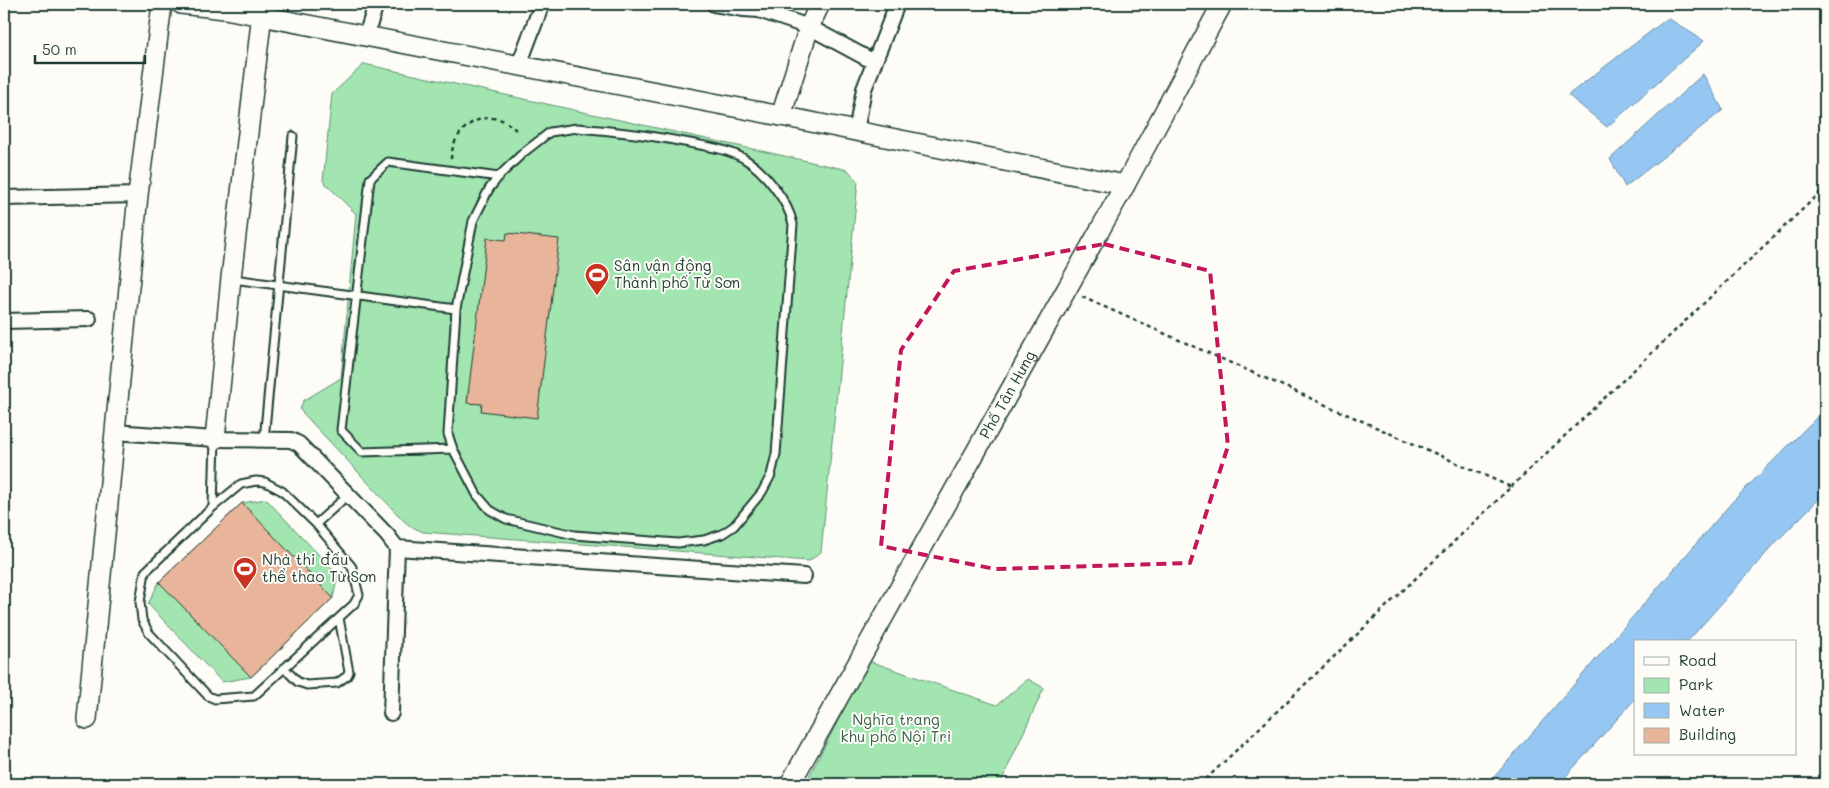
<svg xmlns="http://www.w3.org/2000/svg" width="1829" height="788" font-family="Mali,sans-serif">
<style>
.green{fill:#a2e5b0;stroke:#609172}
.water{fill:#96c7f2;stroke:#6690a6}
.building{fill:#e8b49a;stroke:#1f3d34}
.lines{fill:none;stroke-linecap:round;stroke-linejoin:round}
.lane-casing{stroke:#1f3d34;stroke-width:11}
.street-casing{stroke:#1f3d34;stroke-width:18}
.secondary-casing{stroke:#1f3d34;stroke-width:22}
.path{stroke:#1f3d34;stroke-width:2.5;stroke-dasharray:4 4;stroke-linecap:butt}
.lane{stroke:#fdfcf7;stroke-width:7}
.street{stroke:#fdfcf7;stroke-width:14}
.secondary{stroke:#fdfcf7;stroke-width:19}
.marked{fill:none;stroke:#c2185b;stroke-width:4;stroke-dasharray:10 6;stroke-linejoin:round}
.labels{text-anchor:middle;stroke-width:4;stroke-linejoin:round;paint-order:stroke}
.poi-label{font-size:15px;fill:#1f3d34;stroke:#fdfcf7;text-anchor:start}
.street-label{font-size:15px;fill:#1f3d34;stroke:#fdfcf7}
.park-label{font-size:15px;fill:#395f4d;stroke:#fdfcf7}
</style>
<rect width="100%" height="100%" fill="#fdfcf7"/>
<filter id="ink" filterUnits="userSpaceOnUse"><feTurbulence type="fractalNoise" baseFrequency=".02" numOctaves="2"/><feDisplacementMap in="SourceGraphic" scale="10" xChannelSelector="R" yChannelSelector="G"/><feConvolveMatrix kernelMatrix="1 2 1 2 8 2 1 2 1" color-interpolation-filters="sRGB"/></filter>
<g filter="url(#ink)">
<path class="green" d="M 364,64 L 848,170 L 858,182 L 821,552 L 809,561 L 423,532 L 410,526 L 402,519 L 300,410 L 303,401 L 341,378 L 356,214 L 323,181 L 332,94 Z
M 266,499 L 338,575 L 333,598 L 251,677 L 222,682 L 148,604 L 159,582 L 242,503 Z
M 869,661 L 997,705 L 1028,679 L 1044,688 L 1000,784 L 805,784 Z"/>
<path class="water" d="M 1668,18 L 1704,41 L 1607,127 L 1568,95 Z
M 1703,74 L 1723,110 L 1625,187 L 1610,159 Z
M 1825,409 L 1825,493 L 1778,540 L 1687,642 L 1635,642 L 1635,699 L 1559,784 L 1488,784 L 1733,501 Z"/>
<path class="building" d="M 507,233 L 559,239 L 537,418 L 481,411 L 482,404 L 467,403 L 487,238 L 506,240 Z
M 242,503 L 333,598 L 251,677 L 159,582 Z"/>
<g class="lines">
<defs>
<path id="lane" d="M 577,128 C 617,131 656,136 695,144 C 711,147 729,150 743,158 C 764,170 788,201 793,224 L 776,454 L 771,475 L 762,492 L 734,526 L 722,534 L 704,540 L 678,543 L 574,535 L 506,519 L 490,510 L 477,495 L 453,449 L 448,434 L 456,309 L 473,221 L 489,189 L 500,175 L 523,153 L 550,132 Z
M 233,279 L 456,309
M 264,440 L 293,136
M 453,449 L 362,452 L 341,430 L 370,179 L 388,162 L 499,177
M 213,507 L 241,484 L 256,481 L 265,482 L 282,491 L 316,524 L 352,567 L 359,595 L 354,604 L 254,696 L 215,699 L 208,696 L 149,633 L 142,620 L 140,602 L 145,572 L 213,507 L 215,439
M 316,524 L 348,495
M 284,668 L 298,682 L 307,685 L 337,683 L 347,676 L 349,672 L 339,618"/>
<path id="street" d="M 714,4 L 744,9 L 759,10
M 754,4 L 759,10 L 809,27 L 874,62
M 366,36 L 376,4
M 519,65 L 542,4
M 856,131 L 864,89 L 897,4
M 4,198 L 138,195
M 4,321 L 89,319
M 114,432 L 215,439 L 291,440 L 299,444 L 387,535 L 397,548 L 391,713
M 397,548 L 804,576"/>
<g id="secondary">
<path d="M 181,4 L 225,9 L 781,116 L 1125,185"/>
<path d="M 781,116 L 809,27 L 820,4"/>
<path d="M 215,439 L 231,278 L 263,5"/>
<path d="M 87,719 L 138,195 L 162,4"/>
<path id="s1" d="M 790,784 L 1125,185 L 1222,4"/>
</g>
</defs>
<use href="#lane" class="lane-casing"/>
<use href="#street" class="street-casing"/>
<use href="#secondary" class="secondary-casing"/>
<path class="path" d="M 451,159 C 452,134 473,113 499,119 C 506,121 511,126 516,130
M 1082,297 L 1511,487 L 1201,784
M 1511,487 L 1825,188"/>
<use href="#lane" class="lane"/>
<use href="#street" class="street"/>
<use href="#secondary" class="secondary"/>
</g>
</g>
<path class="marked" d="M 1104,244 L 1210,271 L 1228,446 L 1190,563 L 995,569 L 881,546 L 901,350 L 954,271 Z"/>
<defs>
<symbol id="stadium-pin" viewBox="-11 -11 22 30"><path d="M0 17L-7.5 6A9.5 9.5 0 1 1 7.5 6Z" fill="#c8321e" stroke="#fdfcf7"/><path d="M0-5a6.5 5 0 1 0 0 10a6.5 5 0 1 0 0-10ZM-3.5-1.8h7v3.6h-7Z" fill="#fff"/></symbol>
</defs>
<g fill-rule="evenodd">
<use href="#stadium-pin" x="583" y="261" width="28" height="38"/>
<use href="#stadium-pin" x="231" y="555" width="28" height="38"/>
</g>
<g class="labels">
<g class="poi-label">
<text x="614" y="271">Sân vận động<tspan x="614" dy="17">Thành phố Từ Sơn</tspan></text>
<text x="262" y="565">Nhà thi đấu<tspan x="262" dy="17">thể thao Từ Sơn</tspan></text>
</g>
<g class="street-label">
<text dy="5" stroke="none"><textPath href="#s1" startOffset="446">Phố Tân Hưng</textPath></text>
</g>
<g class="park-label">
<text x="896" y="725">Nghĩa trang<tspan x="896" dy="17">khu phố Nội Trì</tspan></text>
</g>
</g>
<rect width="1829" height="788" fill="none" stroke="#fdfcf7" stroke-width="20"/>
<rect x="10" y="10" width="1809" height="768" fill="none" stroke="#1f3d34" stroke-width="2" filter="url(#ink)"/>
<rect x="1634" y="640" width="162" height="115" fill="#fdfcf7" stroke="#a4b0a9"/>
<rect x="1644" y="657" width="25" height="8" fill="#fdfcf7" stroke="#a4b0a9"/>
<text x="1679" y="666" font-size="15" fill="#1f3d34">Road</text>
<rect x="1644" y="678" width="25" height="15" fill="#a2e5b0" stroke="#a4b0a9"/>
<text x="1679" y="690" font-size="15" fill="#1f3d34">Park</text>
<rect x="1644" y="703" width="25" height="15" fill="#96c7f2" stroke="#a4b0a9"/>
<text x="1679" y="716" font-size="15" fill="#1f3d34">Water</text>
<rect x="1644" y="728" width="25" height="15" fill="#e8b49a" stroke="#a4b0a9"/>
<text x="1679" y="740" font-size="15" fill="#1f3d34">Building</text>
<path d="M35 55v8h110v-8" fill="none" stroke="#1f3d34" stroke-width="2.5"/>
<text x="42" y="55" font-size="15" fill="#1f3d34" stroke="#fdfcf7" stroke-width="4" paint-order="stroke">50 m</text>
</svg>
